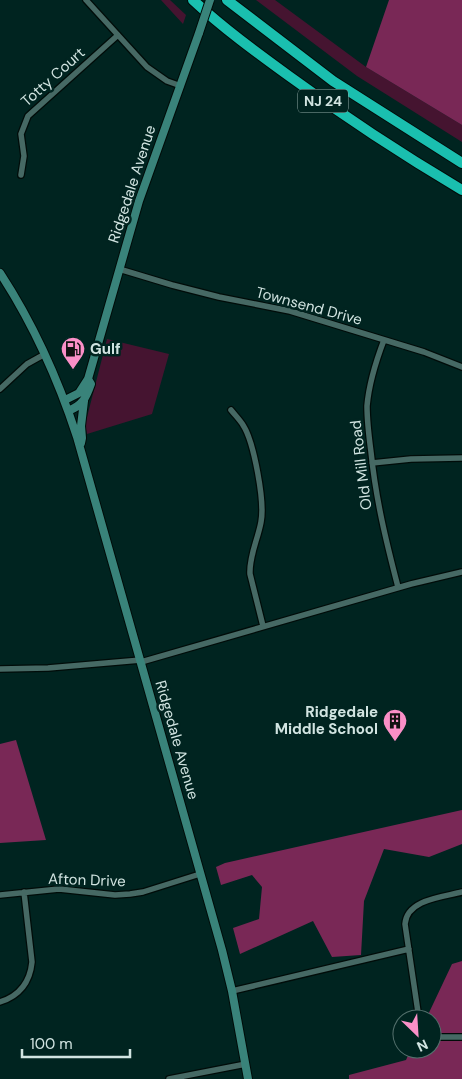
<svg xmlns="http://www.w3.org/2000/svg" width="462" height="1079" font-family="'DM Sans',sans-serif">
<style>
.green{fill:#451430}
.forest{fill:#792856}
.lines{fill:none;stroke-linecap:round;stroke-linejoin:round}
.street-casing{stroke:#000c09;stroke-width:8}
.secondary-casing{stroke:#000c09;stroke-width:10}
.highway-casing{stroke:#000c09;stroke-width:12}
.street{stroke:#466964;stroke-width:5.5}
.secondary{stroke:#39837a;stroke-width:8}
.highway{stroke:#1abfaf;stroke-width:10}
.secondary-bridge-casing{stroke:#000c09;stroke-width:10;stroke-linecap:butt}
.secondary-bridge{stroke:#39837a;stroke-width:8}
.labels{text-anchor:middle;stroke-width:5;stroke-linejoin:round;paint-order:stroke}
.shield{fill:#002420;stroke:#92aaa7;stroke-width:1}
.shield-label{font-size:14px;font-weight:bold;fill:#d1e4e1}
.street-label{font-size:15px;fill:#d1e4e1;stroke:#002420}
.poi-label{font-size:15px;font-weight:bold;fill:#d1e4e1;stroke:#002420;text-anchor:start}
</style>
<rect width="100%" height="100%" fill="#002420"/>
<path class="green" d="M 161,0 L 170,0 L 186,15 L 183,24 Z
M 256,0 L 275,0 L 366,67 L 462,125 L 462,142 L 357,76 Z
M 107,339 L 169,354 L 152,414 L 87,434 L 85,425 Z"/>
<path class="forest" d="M 389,0 L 462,0 L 462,125 L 366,67 Z
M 16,740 L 46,840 L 0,843 L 0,744 Z
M 462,810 L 462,844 L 429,857 L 384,849 L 364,901 L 361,955 L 332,957 L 313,921 L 240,954 L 233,928 L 259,919 L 262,887 L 252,875 L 221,885 L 216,867 L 225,863 Z
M 462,961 L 462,1079 L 349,1079 L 349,1075 L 406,1060 L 411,1049 L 432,1049 L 432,1019 L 426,1019 L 452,964 Z"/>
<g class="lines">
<defs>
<path id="street" d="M 86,0 L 147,67 L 167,81 L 181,86
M 21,175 L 24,156 L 21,134 L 28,116 L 118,35
M 119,269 L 172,285 L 219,297 L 290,311 L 424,352 L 462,367
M 384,340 C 376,361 369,383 367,406 C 367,421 369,437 371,452 C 376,500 386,541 398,587
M 0,389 L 27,364 L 45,354
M 231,410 C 235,415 240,420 243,425 C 254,442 265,502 261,522 C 258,539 249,556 250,574 L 263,626
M 372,463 L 411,459 L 462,458
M 141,662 L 411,584 L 462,572
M 0,669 L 48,668 L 141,660
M 0,895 L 59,889 L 115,895 L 130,894 L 143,892 L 200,874
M 232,991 L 409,949
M 0,1002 C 19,996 30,982 32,962 L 24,892
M 419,1019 L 405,924 C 407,899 444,897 462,892
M 432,1034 L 441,1037 L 462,1037
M 169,1079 L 246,1064"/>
<path id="secondary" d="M 0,273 C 34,325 58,379 77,437 L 222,950 L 232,991 L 248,1079
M 65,400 L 79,393 L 88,379 L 139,201 L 199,33
M 68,411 C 83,405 86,398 91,384 L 88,379
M 81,443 L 82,438 L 81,426 L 84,401"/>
<path id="highway" d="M 193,0 C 223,28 256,52 289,76 C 345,117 403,155 462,190
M 227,0 L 333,81 L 462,163"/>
</defs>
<use href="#street" class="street-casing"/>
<use href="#secondary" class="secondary-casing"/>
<use href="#highway" class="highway-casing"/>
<use href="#street" class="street"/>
<use href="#secondary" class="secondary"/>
<use href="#highway" class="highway"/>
<defs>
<path id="secondary-bridge" d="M 199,33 L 210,0"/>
</defs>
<use href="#secondary-bridge" class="secondary-bridge-casing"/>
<use href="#secondary-bridge" class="secondary-bridge"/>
</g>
<defs>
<symbol id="fuel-pin" viewBox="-11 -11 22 30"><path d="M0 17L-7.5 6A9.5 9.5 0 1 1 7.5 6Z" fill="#fa8fc7" stroke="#002420"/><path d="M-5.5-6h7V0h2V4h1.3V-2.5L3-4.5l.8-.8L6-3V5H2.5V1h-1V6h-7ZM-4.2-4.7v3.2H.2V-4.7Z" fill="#111"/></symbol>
<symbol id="building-pin" viewBox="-11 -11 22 30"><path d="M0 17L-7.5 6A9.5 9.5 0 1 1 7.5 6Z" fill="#fa8fc7" stroke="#002420"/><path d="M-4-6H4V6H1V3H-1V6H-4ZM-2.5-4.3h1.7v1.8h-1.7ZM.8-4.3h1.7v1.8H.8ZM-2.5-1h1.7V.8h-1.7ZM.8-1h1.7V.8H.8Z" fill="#111"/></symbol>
</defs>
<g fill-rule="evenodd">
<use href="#fuel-pin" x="59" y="335" width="28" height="38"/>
<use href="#building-pin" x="381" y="707" width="28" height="38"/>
</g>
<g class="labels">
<rect class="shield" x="298" y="89.5" width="50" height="23" rx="4"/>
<g class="shield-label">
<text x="323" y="106">NJ 24</text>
</g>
<g class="street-label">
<text transform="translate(53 77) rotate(-42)" y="5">Totty Court</text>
<text transform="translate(132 184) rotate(-72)" y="5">Ridgedale Avenue</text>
<text transform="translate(309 306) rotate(15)" y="5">Townsend Drive</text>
<text transform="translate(361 465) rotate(-97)" y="5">Old Mill Road</text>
<text transform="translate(177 740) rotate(74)" y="5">Ridgedale Avenue</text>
<text transform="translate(87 880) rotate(2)" y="5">Afton Drive</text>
</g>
<g class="poi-label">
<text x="90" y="354">Gulf</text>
<text x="378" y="717" text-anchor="end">Ridgedale<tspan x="378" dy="17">Middle School</tspan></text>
</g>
</g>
<g transform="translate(417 1034) rotate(155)"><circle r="24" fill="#002420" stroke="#54716d"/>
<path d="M0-4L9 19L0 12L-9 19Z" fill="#fa8fc7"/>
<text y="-8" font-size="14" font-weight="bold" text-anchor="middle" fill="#d1e4e1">N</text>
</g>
<path d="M22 1049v8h108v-8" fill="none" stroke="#d1e4e1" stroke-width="2.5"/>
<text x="30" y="1049" font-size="15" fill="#d1e4e1" stroke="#002420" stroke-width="4" paint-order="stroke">100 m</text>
</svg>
